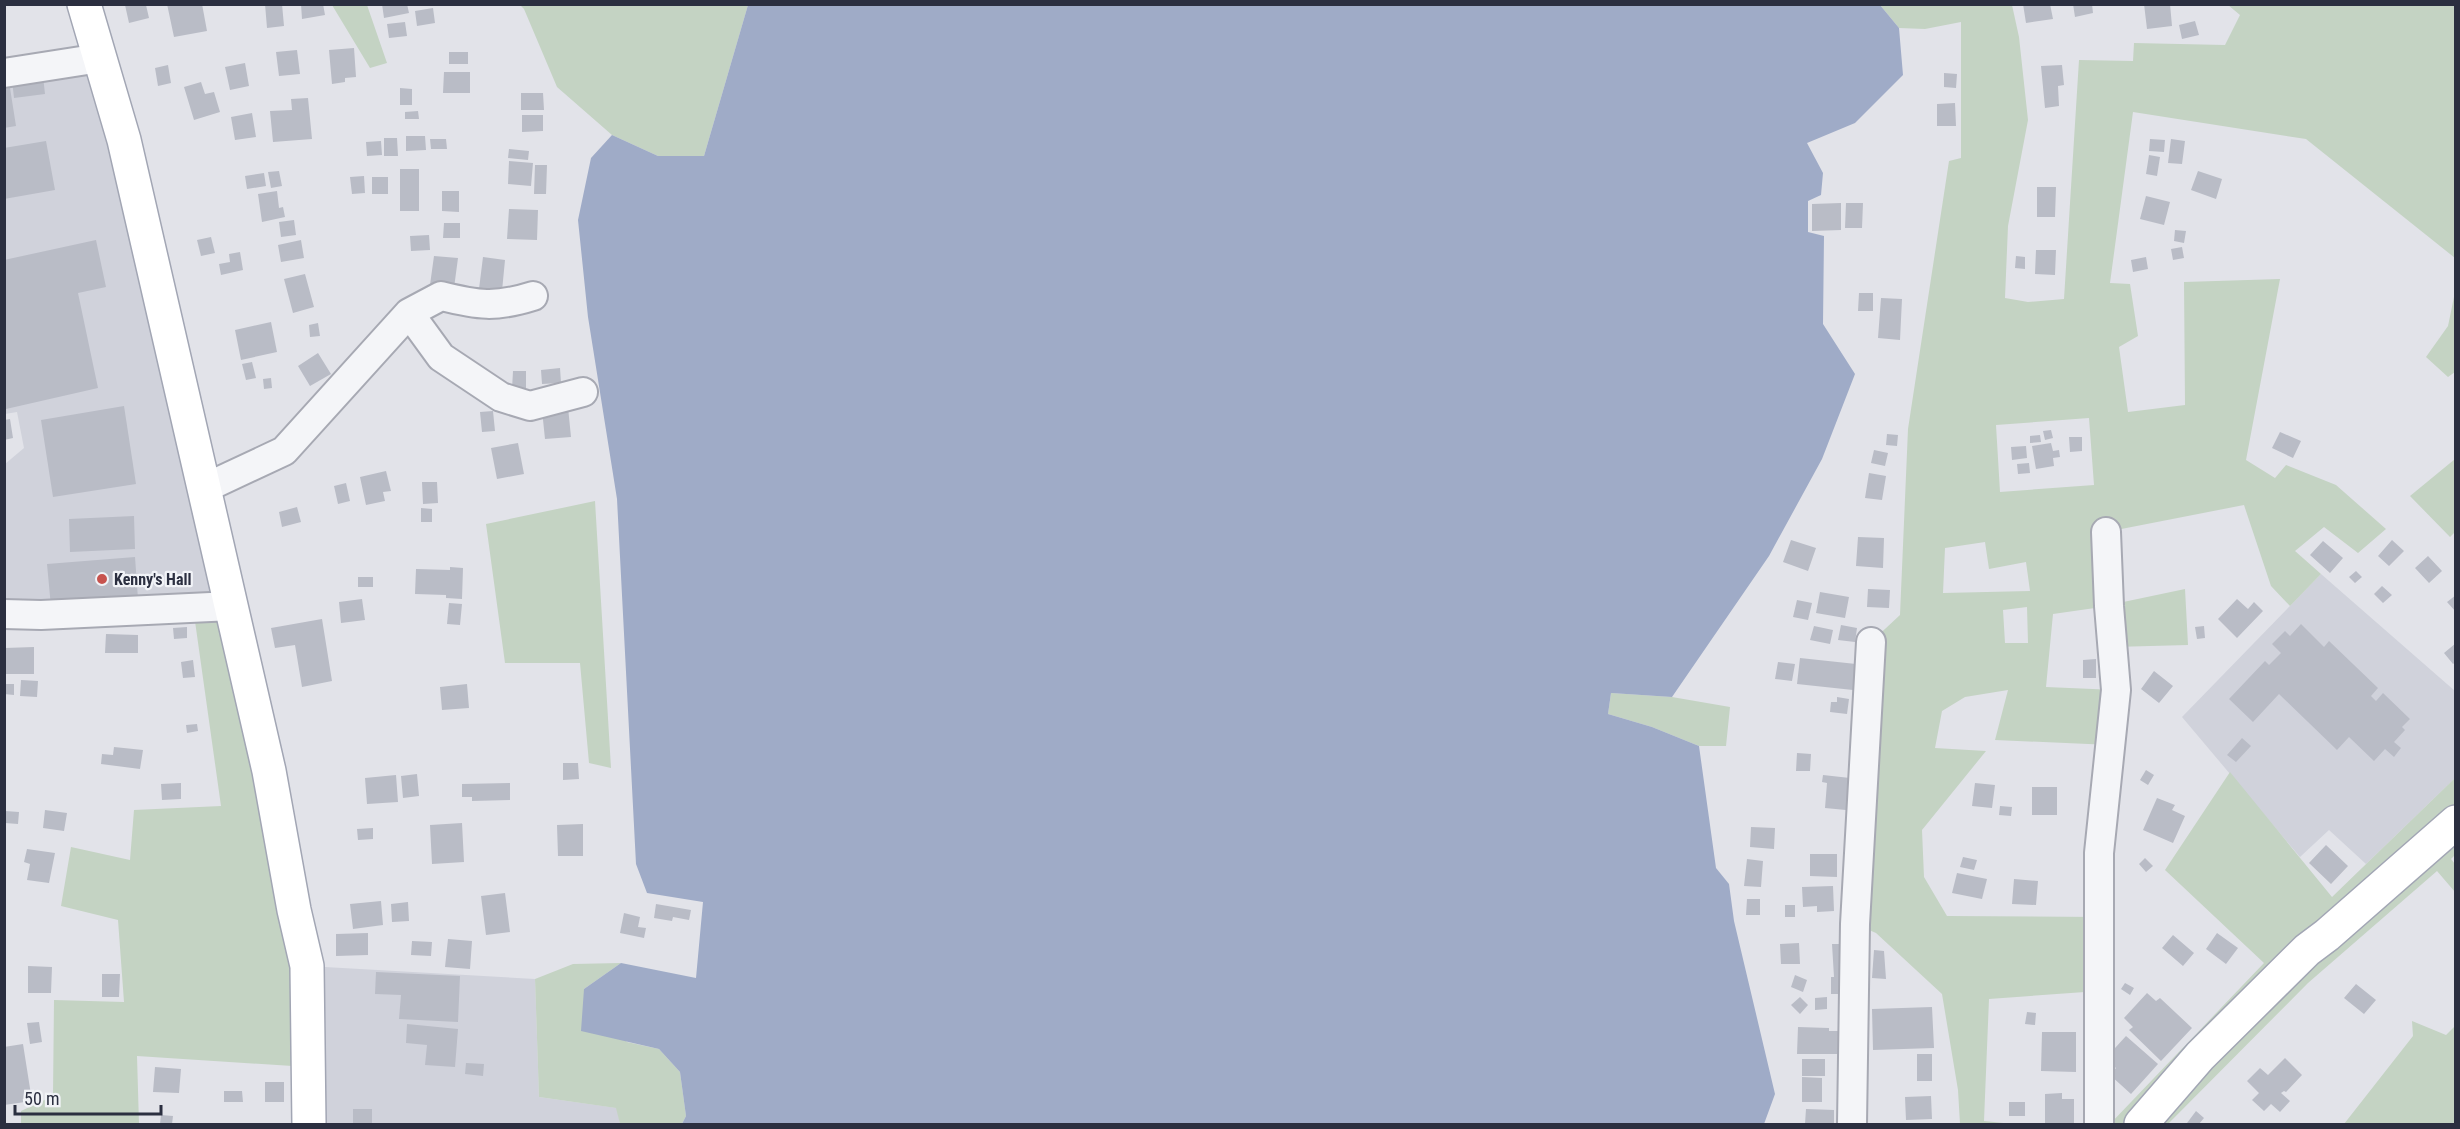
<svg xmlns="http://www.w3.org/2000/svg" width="2460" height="1129" font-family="'Roboto Condensed',sans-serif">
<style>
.built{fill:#d0d2db}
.green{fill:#c4d3c3;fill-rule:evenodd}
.water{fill:#9fabc7}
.building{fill:#b9bcc6}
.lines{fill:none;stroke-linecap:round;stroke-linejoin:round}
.minor-casing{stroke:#a7a9b3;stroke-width:32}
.major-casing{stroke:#a2a6b4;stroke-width:36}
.minor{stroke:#f4f5f8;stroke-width:28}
.major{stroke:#fff;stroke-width:33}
.poi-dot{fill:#c7534e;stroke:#f1f3f7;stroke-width:2}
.labels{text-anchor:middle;stroke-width:4.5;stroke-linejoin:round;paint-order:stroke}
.poi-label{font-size:16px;font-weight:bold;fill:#2b2f40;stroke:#f1f3f7;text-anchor:start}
</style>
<rect width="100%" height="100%" fill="#e2e3e9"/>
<path class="built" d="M 100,58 L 232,606 L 5,614 L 5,464 L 24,448 L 17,412 L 5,414 L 5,73 Z
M 2321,574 L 2455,691 L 2455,778 L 2366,864 L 2329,830 L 2300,857 L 2182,717 Z
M 307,966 L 535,979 L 539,1097 L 617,1108 L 620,1124 L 309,1124 Z"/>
<path class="green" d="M 332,5 L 367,5 L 387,63 L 370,68 Z
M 520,5 L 748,5 L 704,156 L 658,156 L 612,135 L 557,87 L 524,9 Z
M 1880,5 L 2012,5 L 2019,37 L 2028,120 L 2008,226 L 2005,298 L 2028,302 L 2064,299 L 2079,60 L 2133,61 L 2134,43 L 2225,45 L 2240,15 L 2228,5 L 2455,5 L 2455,258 L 2306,139 L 2133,112 L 2110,283 L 2130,284 L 2138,336 L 2119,347 L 2128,412 L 2185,405 L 2184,282 L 2280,279 L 2246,460 L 2275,478 L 2286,465 L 2336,485 L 2386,529 L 2358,553 L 2324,527 L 2295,551 L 2321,574 L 2290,606 L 2271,586 L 2244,505 L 2106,532 L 2109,605 L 2185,589 L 2188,645 L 2113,647 L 2109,606 L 2053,614 L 2046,687 L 2116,690 L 2111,745 L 1995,740 L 2008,690 L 1965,697 L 1942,711 L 1935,748 L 1986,751 L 1922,830 L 1924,877 L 1947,916 L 2099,917 L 2099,991 L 1989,999 L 1984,1121 L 2013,1124 L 1960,1124 L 1958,1090 L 1942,994 L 1876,933 L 1855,924 L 1871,642 L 1900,615 L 1908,429 L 1949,161 L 1961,158 L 1961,22 L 1925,29 L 1899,28 ZM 2089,418 L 2094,485 L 2000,492 L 1996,425 ZM 1985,542 L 1989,569 L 2026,562 L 2030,591 L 1943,593 L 1945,548 ZM 2027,607 L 2028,643 L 2005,643 L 2003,610 Z
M 2455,292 L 2455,372 L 2448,377 L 2426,357 L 2448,326 Z
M 2455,459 L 2455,532 L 2450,537 L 2410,496 Z
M 595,501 L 611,768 L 589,763 L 580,663 L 505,663 L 486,524 Z
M 232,606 L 308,1067 L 137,1056 L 139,1124 L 21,1124 L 21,1111 L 53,1096 L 54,1000 L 124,1002 L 118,920 L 61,906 L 71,847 L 130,860 L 134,810 L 221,806 L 193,607 Z
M 1611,693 L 1672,697 L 1730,707 L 1726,746 L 1699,746 L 1652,727 L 1608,714 Z
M 2230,772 L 2332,897 L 2455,778 L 2455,855 L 2451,859 L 2455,864 L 2455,892 L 2437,871 L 2308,983 L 2168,1124 L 2110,1124 L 2264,963 L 2165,870 Z
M 621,963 L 584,989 L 627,1042 L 659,1049 L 680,1072 L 686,1116 L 682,1124 L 620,1124 L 616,1108 L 539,1097 L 535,979 L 573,964 Z
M 2412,1021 L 2446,1035 L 2455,1026 L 2455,1124 L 2344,1124 L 2413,1036 Z"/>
<path class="water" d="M 748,5 L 1880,5 L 1899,28 L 1903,75 L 1855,123 L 1807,143 L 1823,173 L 1821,195 L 1808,201 L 1808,232 L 1824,236 L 1823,324 L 1855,374 L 1822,459 L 1769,556 L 1672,697 L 1611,693 L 1608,714 L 1652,727 L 1699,746 L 1716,868 L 1729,884 L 1734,921 L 1775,1094 L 1764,1124 L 682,1124 L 686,1116 L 680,1072 L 659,1049 L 581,1031 L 584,989 L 621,963 L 696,978 L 703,902 L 647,893 L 636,864 L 617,499 L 588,317 L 578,220 L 591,158 L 612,135 L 658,156 L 704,156 Z"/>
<path class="building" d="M 167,4 L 202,4 L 207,31 L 174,37 Z
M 265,4 L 282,4 L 284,26 L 267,28 Z
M 301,4 L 323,4 L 325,15 L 302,19 Z
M 382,4 L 407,4 L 409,13 L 384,18 Z
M 2023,4 L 2050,4 L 2053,19 L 2026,23 Z
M 2073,4 L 2092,4 L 2093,13 L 2075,17 Z
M 2144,4 L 2170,4 L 2172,26 L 2147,29 Z
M 125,5 L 146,5 L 149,18 L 129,23 Z
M 433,8 L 435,23 L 417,26 L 415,11 Z
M 2195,21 L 2199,35 L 2182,39 L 2179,25 Z
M 405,22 L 407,36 L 389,38 L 387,24 Z
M 354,48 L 356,77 L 345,78 L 345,82 L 332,84 L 329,50 Z
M 297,50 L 300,74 L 279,76 L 276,52 Z
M 449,52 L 468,52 L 468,64 L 449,64 Z
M 245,63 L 249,86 L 230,90 L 225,67 Z
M 168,65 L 171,83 L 158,86 L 155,68 Z
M 2062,65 L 2064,85 L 2058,86 L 2059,106 L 2045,108 L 2041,66 Z
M 444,72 L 470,72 L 470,93 L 443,93 Z
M 1944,73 L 1957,74 L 1956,88 L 1944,87 Z
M 43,76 L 45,94 L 14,98 L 12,80 Z
M 201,82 L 205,94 L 214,92 L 220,112 L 194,120 L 184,87 Z
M 10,88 L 16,126 L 4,128 L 4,89 Z
M 400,88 L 412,89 L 412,105 L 400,105 Z
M 521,93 L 543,93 L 544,110 L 521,110 Z
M 308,98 L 312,139 L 273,142 L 270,111 L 292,110 L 291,99 Z
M 1955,103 L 1956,126 L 1937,126 L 1937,104 Z
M 418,111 L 419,119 L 405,119 L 405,112 Z
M 252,113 L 256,137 L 235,140 L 231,117 Z
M 522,115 L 543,115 L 543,131 L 522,132 Z
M 406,136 L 425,136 L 426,150 L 406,151 Z
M 384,138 L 397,138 L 398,156 L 384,156 Z
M 430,139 L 446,139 L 447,149 L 431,149 Z
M 2150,139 L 2165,140 L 2164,152 L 2149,151 Z
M 2171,139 L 2185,141 L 2182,164 L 2168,163 Z
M 46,141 L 55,190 L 4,199 L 4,148 Z
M 381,141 L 382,155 L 367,156 L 366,142 Z
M 509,149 L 529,151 L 528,160 L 508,158 Z
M 2149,155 L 2160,157 L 2157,176 L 2146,174 Z
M 509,161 L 533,163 L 531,186 L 508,184 Z
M 535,165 L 547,165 L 546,194 L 534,194 Z
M 400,169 L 419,169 L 419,211 L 400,211 Z
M 279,171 L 282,186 L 271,188 L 268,172 Z
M 2198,171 L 2222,179 L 2216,199 L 2191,190 Z
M 264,173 L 266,186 L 247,189 L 245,176 Z
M 364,176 L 365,193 L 352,194 L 350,177 Z
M 372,177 L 388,177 L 388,194 L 372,194 Z
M 2037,187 L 2056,187 L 2055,217 L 2037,217 Z
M 277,191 L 279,208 L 283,207 L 285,217 L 262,222 L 258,194 Z
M 442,191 L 459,191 L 459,212 L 442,211 Z
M 2146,196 L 2170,202 L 2164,225 L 2140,219 Z
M 1841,203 L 1841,230 L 1812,231 L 1812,204 Z
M 1846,203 L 1863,203 L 1862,228 L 1845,228 Z
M 509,209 L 538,210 L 537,240 L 507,239 Z
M 294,220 L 296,235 L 281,237 L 279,222 Z
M 444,223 L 460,223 L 460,238 L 443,238 Z
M 2175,230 L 2186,231 L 2184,243 L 2174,241 Z
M 429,235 L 430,250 L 411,251 L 410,236 Z
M 211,237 L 215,253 L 201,256 L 197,240 Z
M 96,240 L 106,287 L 78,293 L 98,388 L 6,409 L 4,260 Z
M 301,240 L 304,258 L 281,262 L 278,245 Z
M 2182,247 L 2184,258 L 2173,260 L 2171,249 Z
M 2036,250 L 2056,250 L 2055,275 L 2035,274 Z
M 240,252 L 243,270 L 221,275 L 219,264 L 230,262 L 229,254 Z
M 434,256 L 458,258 L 454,288 L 430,285 Z
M 2016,256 L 2025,257 L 2025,269 L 2015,268 Z
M 483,257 L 505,260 L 502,291 L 479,289 Z
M 2146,257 L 2148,269 L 2133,272 L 2131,260 Z
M 305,274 L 314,307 L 293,313 L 284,279 Z
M 1859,293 L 1873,293 L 1873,311 L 1858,311 Z
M 1881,298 L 1902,299 L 1900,340 L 1878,338 Z
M 271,322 L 277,352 L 241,360 L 235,330 Z
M 318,323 L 320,336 L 310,337 L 309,325 Z
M 318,353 L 331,374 L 310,386 L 298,366 Z
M 252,362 L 256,378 L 246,380 L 242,364 Z
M 560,368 L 561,383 L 542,384 L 541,370 Z
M 513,371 L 526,371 L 526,389 L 512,389 Z
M 271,378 L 272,388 L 264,389 L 263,379 Z
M 124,406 L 136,484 L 53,497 L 41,420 Z
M 568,407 L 571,437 L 545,439 L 542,410 Z
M 493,411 L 495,431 L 482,432 L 480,412 Z
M 10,419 L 13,438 L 4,440 L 4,420 Z
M 2051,430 L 2053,438 L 2045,440 L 2043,431 Z
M 2280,432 L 2301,441 L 2293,458 L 2272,448 Z
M 1887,434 L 1898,435 L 1897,446 L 1886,445 Z
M 2040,435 L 2041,442 L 2030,443 L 2030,436 Z
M 2069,437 L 2082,437 L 2082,451 L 2070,452 Z
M 518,443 L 524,474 L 497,479 L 491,448 Z
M 2051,443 L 2053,451 L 2059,450 L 2060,457 L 2053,458 L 2054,466 L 2036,469 L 2032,446 Z
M 2026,446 L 2027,458 L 2012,460 L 2011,447 Z
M 1874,450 L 1888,453 L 1885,466 L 1871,463 Z
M 2029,463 L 2030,473 L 2018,474 L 2017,464 Z
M 386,471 L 391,491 L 383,492 L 385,501 L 366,505 L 360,477 Z
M 1869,473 L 1886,476 L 1882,500 L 1865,498 Z
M 422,482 L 437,482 L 438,503 L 423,504 Z
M 346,483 L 350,501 L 338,504 L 334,486 Z
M 297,507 L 301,522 L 282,527 L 279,512 Z
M 421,508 L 432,509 L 432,522 L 421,522 Z
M 134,516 L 135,549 L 70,552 L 69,519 Z
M 1858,537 L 1884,538 L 1883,568 L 1856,566 Z
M 1791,540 L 1816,548 L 1808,571 L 1783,562 Z
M 2392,540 L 2404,551 L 2389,566 L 2378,556 Z
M 2323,541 L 2343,558 L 2330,573 L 2310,555 Z
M 2428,556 L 2442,571 L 2429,583 L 2415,568 Z
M 135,557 L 138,599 L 51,607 L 47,564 Z
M 450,567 L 463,568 L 462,599 L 446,598 L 446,595 L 415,594 L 416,569 L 450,570 Z
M 2356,571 L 2362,577 L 2355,583 L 2349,577 Z
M 358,577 L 373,577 L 373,587 L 358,587 Z
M 2382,586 L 2392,595 L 2383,603 L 2374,594 Z
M 1868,589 L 1890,590 L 1889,608 L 1867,607 Z
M 1820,592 L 1849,597 L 1845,618 L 1816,613 Z
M 2456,595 L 2456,612 L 2447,602 Z
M 362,599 L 365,620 L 341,623 L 339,602 Z
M 2237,599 L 2248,609 L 2254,602 L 2263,611 L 2237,638 L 2218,619 Z
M 1797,600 L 1812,603 L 1808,620 L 1793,617 Z
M 449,603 L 462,604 L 460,625 L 447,624 Z
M 322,619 L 332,681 L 302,687 L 295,645 L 275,648 L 271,628 Z
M 2301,624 L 2324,647 L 2329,641 L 2378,688 L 2371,696 L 2376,701 L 2383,693 L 2410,719 L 2402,727 L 2405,730 L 2394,742 L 2401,748 L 2394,757 L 2385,749 L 2374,761 L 2349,737 L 2337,750 L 2279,694 L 2253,722 L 2229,699 L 2265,661 L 2269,665 L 2281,653 L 2272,644 L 2285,631 L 2290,636 Z
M 1841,625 L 1857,628 L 1855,642 L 1838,640 Z
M 1814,626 L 1833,630 L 1830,644 L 1810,640 Z
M 2204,626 L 2205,638 L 2197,639 L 2195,627 Z
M 187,627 L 187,638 L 174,639 L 173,628 Z
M 106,634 L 138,635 L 138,653 L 105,653 Z
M 2456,643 L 2456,662 L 2453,664 L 2444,653 Z
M 34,647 L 34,674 L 5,674 L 5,648 Z
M 1800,658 L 1856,664 L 1853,690 L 1797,684 Z
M 2096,659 L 2096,678 L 2083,678 L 2083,660 Z
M 193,660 L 195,677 L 183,678 L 181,662 Z
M 1778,662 L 1795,664 L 1792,681 L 1775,679 Z
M 2154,671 L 2173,686 L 2159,703 L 2141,689 Z
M 21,680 L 38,681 L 37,697 L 20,696 Z
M 4,684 L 14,684 L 14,695 L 4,694 Z
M 467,684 L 469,708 L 442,710 L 440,687 Z
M 1837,697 L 1849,699 L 1847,714 L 1830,712 L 1831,702 L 1837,702 Z
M 197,724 L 198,731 L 187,733 L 186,725 Z
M 2242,738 L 2251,746 L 2236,762 L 2227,755 Z
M 114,747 L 143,750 L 140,769 L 101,764 L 102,754 L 113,755 Z
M 1797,753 L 1811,754 L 1810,771 L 1796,771 Z
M 563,763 L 578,763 L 579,779 L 563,780 Z
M 2146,770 L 2154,775 L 2148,785 L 2140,780 Z
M 417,774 L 419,796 L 403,798 L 401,776 Z
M 396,775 L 398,802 L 367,804 L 365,778 Z
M 1823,775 L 1850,778 L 1846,810 L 1825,808 L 1827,783 L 1822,782 Z
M 181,783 L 181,799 L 162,800 L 161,784 Z
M 510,783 L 510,800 L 472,801 L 472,797 L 462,797 L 462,784 Z
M 1975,783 L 1995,785 L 1992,808 L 1972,806 Z
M 2032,787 L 2057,787 L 2057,815 L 2032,815 Z
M 2157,798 L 2175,805 L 2172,810 L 2185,816 L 2173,843 L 2143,830 Z
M 2000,806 L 2012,807 L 2011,816 L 1999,815 Z
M 45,810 L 67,813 L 64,831 L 43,828 Z
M 5,811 L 19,812 L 18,824 L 5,823 Z
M 462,823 L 464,862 L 432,864 L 430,825 Z
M 583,824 L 583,856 L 558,856 L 557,825 Z
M 1751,827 L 1775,828 L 1774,849 L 1750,847 Z
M 373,828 L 373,839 L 358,840 L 357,829 Z
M 2326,845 L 2348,866 L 2331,884 L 2309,863 Z
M 27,849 L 55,853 L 49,883 L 27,880 L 30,864 L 24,862 Z
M 1810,854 L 1837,854 L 1837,877 L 1810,876 Z
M 1963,857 L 1977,860 L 1974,870 L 1960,867 Z
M 2145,858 L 2153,866 L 2146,872 L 2139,864 Z
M 1747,859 L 1763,861 L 1761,887 L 1744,886 Z
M 1957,873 L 1987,879 L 1982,899 L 1952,893 Z
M 2014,879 L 2038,881 L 2036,905 L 2012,904 Z
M 1833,886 L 1834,911 L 1817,912 L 1817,906 L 1803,907 L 1802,887 Z
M 505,893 L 510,932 L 486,935 L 481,896 Z
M 1747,899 L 1760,899 L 1760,915 L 1746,915 Z
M 381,901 L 383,925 L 353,929 L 350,904 Z
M 408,902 L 409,921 L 392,922 L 391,904 Z
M 656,904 L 691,910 L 689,920 L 673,917 L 672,921 L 654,918 Z
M 1785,905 L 1795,905 L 1795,917 L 1785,917 Z
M 624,913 L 640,917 L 638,927 L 646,928 L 644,938 L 620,933 Z
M 368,933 L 368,955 L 336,956 L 336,934 Z
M 2217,933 L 2238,948 L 2226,964 L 2206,949 Z
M 2173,935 L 2194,953 L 2183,966 L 2162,948 Z
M 448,939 L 472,941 L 470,969 L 445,967 Z
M 412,941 L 432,942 L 431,956 L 411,955 Z
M 1799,943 L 1800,964 L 1781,964 L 1780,944 Z
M 1832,944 L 1847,944 L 1847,994 L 1831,994 L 1831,977 L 1834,977 Z
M 1874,950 L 1884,951 L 1886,979 L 1872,978 Z
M 28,966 L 52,967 L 51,993 L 28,993 Z
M 376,972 L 460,976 L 458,1022 L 399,1019 L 401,995 L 375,994 Z
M 102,974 L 120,974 L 119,997 L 102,997 Z
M 1795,975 L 1807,980 L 1803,992 L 1791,987 Z
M 2125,983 L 2134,988 L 2130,995 L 2121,989 Z
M 2356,984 L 2376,1000 L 2364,1014 L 2344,998 Z
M 2147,993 L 2156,1001 L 2160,998 L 2192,1028 L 2161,1061 L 2129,1030 L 2133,1027 L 2124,1018 Z
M 1800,997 L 1808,1005 L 1800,1014 L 1791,1005 Z
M 1827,997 L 1827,1009 L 1815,1010 L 1815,998 Z
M 1932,1007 L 1934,1048 L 1873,1050 L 1872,1009 Z
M 2027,1012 L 2036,1013 L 2035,1025 L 2025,1024 Z
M 39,1022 L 42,1042 L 30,1044 L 27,1023 Z
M 407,1024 L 458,1029 L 455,1067 L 425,1065 L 427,1045 L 406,1043 Z
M 1798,1027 L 1829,1028 L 1829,1031 L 1844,1031 L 1843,1054 L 1797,1054 Z
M 2042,1032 L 2076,1032 L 2076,1072 L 2041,1071 Z
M 2126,1036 L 2158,1064 L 2131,1094 L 2110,1075 L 2116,1068 L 2105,1059 Z
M 23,1044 L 32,1101 L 4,1105 L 4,1047 Z
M 1917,1054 L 1932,1054 L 1932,1081 L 1917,1081 Z
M 2285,1058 L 2302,1075 L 2286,1092 L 2284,1091 L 2281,1093 L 2290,1101 L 2280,1112 L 2271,1104 L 2264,1111 L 2252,1100 L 2259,1093 L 2247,1081 L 2260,1068 L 2268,1075 Z
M 1802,1059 L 1825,1059 L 1825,1076 L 1802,1076 Z
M 466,1063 L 484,1064 L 483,1076 L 465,1074 Z
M 155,1067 L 181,1069 L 179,1093 L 153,1092 Z
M 1802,1077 L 1822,1078 L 1822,1102 L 1802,1102 Z
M 265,1082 L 284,1082 L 284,1102 L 265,1102 Z
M 224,1091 L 242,1091 L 243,1102 L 224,1102 Z
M 2062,1093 L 2062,1099 L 2074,1099 L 2074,1124 L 2045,1124 L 2045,1094 Z
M 1931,1096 L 1932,1119 L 1906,1120 L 1905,1097 Z
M 2009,1102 L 2025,1102 L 2025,1116 L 2009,1116 Z
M 353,1109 L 372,1109 L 372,1124 L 353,1124 Z
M 1806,1109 L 1834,1110 L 1834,1124 L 1805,1124 Z
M 2196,1111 L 2204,1118 L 2199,1124 L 2188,1124 L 2187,1123 Z
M 161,1115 L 173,1116 L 172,1124 L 160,1124 Z"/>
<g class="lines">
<defs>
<path id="minor" d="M 4,73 L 100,58
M 409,313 L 441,357 L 501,397 L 530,406 L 583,392
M 205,488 L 284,451 L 409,313 L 441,296 C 478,305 495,308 533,296
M 4,614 L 41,615 L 232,606
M 1852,1124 L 1855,924 L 1871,642
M 2099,1124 L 2099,853 L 2116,690 L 2109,606 L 2106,532"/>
<path id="major" d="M 84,4 L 124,140 L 269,771 L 294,910 L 307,966 L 309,1124
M 2141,1124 L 2200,1056 L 2307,950 L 2327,935 L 2456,822"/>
</defs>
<use href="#minor" class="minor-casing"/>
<use href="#major" class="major-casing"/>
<use href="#minor" class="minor"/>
<use href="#major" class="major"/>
</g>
<circle class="poi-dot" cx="102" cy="579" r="6"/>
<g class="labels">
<g class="poi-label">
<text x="114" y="585">Kenny's Hall</text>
</g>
</g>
<rect width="2460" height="1129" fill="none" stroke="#2b2f40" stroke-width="12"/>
<path d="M15 1105v9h146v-9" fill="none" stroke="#2b2f40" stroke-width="3"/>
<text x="24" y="1105" font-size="18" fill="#2b2f40" stroke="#f1f3f7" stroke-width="4.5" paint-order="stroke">50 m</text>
</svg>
